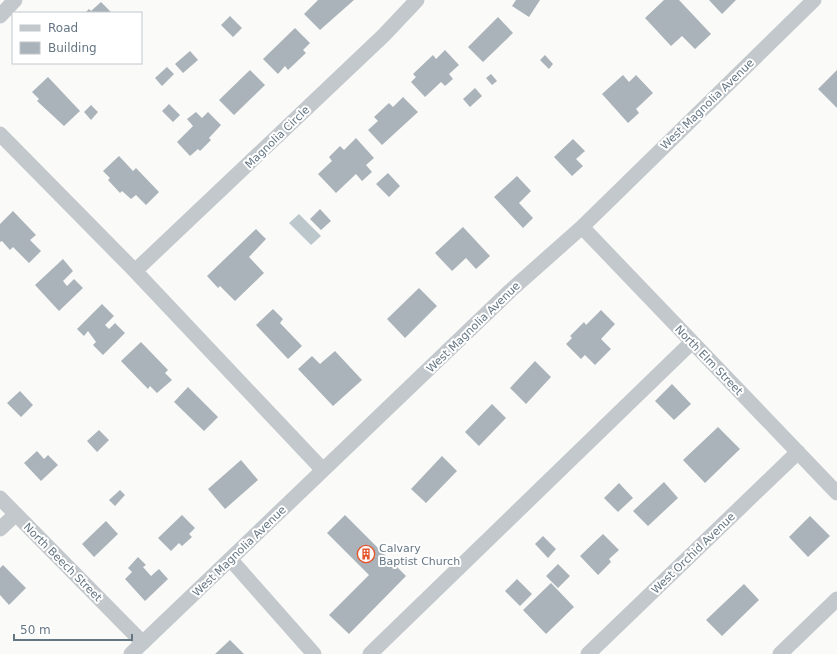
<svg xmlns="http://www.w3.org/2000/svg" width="837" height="654" font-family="'DejaVu Sans',sans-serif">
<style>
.water{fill:#bbc7cb}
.building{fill:#aab3b9}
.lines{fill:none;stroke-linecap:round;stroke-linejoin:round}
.minor{stroke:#c3c8cc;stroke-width:15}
.labels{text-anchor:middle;stroke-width:4;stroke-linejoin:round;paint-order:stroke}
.street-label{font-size:11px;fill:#657683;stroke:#fff}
.poi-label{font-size:11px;fill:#657683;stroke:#fff;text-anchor:start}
</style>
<rect width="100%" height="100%" fill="#fafaf8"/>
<path class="water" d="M 299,214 L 321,236 L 311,245 L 289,223 Z"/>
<path class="building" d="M 318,0 L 354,0 L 320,30 L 304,14 Z
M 516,0 L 540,0 L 529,17 L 512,6 Z
M 664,0 L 679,0 L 711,34 L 695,49 L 682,36 L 671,46 L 645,18 Z
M 709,0 L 736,0 L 722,14 Z
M 101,2 L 112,13 L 85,13 L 89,9 L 91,11 Z
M 230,16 L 242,28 L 233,37 L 221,25 Z
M 498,17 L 513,33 L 483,62 L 468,47 Z
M 295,28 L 310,43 L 303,50 L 306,53 L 288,70 L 285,66 L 278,74 L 263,59 Z
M 445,50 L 459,65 L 449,74 L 453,79 L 445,86 L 441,82 L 425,97 L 411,82 L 416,77 L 413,74 L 433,55 L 436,59 Z
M 190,51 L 198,60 L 183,73 L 175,64 Z
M 545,55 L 553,64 L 549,69 L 540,60 Z
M 167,67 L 174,74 L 162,86 L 155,78 Z
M 250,70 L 265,85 L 234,115 L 219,100 Z
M 837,70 L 837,108 L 818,89 Z
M 491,74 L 497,81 L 492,85 L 486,78 Z
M 623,75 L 629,82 L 636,75 L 653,93 L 636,109 L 639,113 L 628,123 L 602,94 Z
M 48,77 L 80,111 L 64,126 L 37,101 L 39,99 L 32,92 Z
M 475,88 L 482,96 L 470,107 L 463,99 Z
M 403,97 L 418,112 L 382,145 L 368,130 L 378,121 L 374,117 L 389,103 L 393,107 Z
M 169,104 L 180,115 L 173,122 L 162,111 Z
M 91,105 L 98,112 L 91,120 L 84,112 Z
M 196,112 L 202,118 L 208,112 L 221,125 L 209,138 L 211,140 L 200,151 L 198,149 L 190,156 L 177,142 L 193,126 L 187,119 Z
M 356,138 L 374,158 L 366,165 L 372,172 L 362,181 L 356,174 L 336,193 L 318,174 L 332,161 L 329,157 L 340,146 L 344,150 Z
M 573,139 L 585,151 L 576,159 L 583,166 L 572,176 L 554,157 Z
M 119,156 L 133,171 L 136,168 L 159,192 L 146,205 L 136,195 L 131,199 L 122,191 L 120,193 L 108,180 L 110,178 L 103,171 Z
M 388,173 L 400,186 L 389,197 L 376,184 Z
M 517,176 L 531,191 L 519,203 L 533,218 L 523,228 L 494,197 Z
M 320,209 L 331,221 L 321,230 L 310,219 Z
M 13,211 L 36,235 L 30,240 L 41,251 L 29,263 L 13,247 L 10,250 L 2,241 L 0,242 L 0,224 Z
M 463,227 L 490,256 L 476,269 L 466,258 L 452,271 L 435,253 Z
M 256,229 L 266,239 L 249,257 L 264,273 L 235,301 L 220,286 L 218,288 L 207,276 Z
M 63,259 L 73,271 L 63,281 L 67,286 L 74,279 L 83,288 L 59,311 L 35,285 Z
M 419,288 L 437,306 L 405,338 L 387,319 Z
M 102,304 L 114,316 L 105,325 L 109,329 L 115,323 L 125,333 L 103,355 L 93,345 L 96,342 L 88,331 L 84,336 L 77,329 Z
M 273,309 L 283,319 L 280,323 L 302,346 L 288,359 L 256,325 Z
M 601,310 L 615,324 L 601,339 L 611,349 L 595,365 L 585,355 L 581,359 L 566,344 L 572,338 L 570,336 L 584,322 L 586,325 Z
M 141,342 L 168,370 L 165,373 L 172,380 L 157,393 L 150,386 L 148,389 L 121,361 Z
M 335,351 L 362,380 L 333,406 L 298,369 L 312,356 L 320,364 Z
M 535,361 L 551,377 L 526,404 L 510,388 Z
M 672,384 L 691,404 L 674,420 L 655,401 Z
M 188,387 L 218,417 L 204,431 L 174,402 Z
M 20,391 L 33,405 L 21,417 L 7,403 Z
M 492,404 L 506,418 L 479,446 L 465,432 Z
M 718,427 L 740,449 L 705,483 L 683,460 Z
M 99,430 L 109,440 L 97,452 L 87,441 Z
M 37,451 L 44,459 L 48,455 L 58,465 L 41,481 L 24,463 Z
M 442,456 L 457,471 L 426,503 L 411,489 Z
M 241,460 L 258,480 L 225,509 L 208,489 Z
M 664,482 L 678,498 L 648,526 L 633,511 Z
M 619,483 L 633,498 L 618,512 L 604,498 Z
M 120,490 L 125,495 L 115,506 L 109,500 Z
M 182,515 L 195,528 L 189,534 L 192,537 L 182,546 L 179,543 L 171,551 L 158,538 Z
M 345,515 L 406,576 L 349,634 L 329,615 L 369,575 L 327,533 Z
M 810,516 L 830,536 L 808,557 L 789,537 Z
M 106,521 L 118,534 L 94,557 L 82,544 Z
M 603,534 L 619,550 L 609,559 L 611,562 L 598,575 L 580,556 Z
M 543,536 L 556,549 L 548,558 L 535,544 Z
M 138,557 L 146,565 L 143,567 L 151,576 L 159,569 L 168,579 L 145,601 L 125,579 L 132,572 L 128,568 Z
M 558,564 L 570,576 L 558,588 L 546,576 Z
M 3,565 L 26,588 L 9,605 L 0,595 L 0,568 Z
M 517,579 L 532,594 L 520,606 L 505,591 Z
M 551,583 L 574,607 L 546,634 L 523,610 Z
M 744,584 L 759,600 L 722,636 L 706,620 Z
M 230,640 L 244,654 L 215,654 Z"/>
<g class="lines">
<path class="minor" d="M 0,16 L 15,0
M 0,134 L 135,271 L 384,35 L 417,0
M 582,227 L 837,493
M 135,271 L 323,470
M 0,498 L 143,643
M 0,529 L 16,514
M 231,560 L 314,654
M 131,654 L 510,291 L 582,227 L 814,0
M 370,654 L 692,342
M 588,654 L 798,452
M 780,654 L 837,599"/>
</g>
<defs>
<symbol id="building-ring" viewBox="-11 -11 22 22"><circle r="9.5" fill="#fff" stroke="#e4572e" stroke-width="1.5"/><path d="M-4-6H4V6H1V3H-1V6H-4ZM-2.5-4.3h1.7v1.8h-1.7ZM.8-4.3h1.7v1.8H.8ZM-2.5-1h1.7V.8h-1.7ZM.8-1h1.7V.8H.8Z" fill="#e4572e"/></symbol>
</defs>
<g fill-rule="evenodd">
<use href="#building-ring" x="356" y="544" width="20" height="20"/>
</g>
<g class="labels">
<g class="street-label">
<text transform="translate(707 104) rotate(-44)" y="4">West Magnolia Avenue</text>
<text transform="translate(277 137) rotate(-44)" y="4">Magnolia Circle</text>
<text transform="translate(473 327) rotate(-44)" y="4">West Magnolia Avenue</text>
<text transform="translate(709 360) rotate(46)" y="4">North Elm Street</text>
<text transform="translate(239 551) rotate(-44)" y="4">West Magnolia Avenue</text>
<text transform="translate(693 553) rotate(-44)" y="4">West Orchid Avenue</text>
<text transform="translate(63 562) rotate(45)" y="4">North Beech Street</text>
</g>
<g class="poi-label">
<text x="379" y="552">Calvary<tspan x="379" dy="13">Baptist Church</tspan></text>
</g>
</g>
<rect x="12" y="12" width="130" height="52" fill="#ffffff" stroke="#c1c8cd"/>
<rect x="20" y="25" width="20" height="6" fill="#c3c8cc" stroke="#c1c8cd"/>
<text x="48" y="32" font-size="12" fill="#657683">Road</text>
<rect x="20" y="42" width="20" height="12" fill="#aab3b9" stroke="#c1c8cd"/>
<text x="48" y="52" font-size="12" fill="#657683">Building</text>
<path d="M14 634v6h118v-6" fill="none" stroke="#657683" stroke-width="2"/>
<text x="20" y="634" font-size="12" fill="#657683" stroke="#ffffff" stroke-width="3" paint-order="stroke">50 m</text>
</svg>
